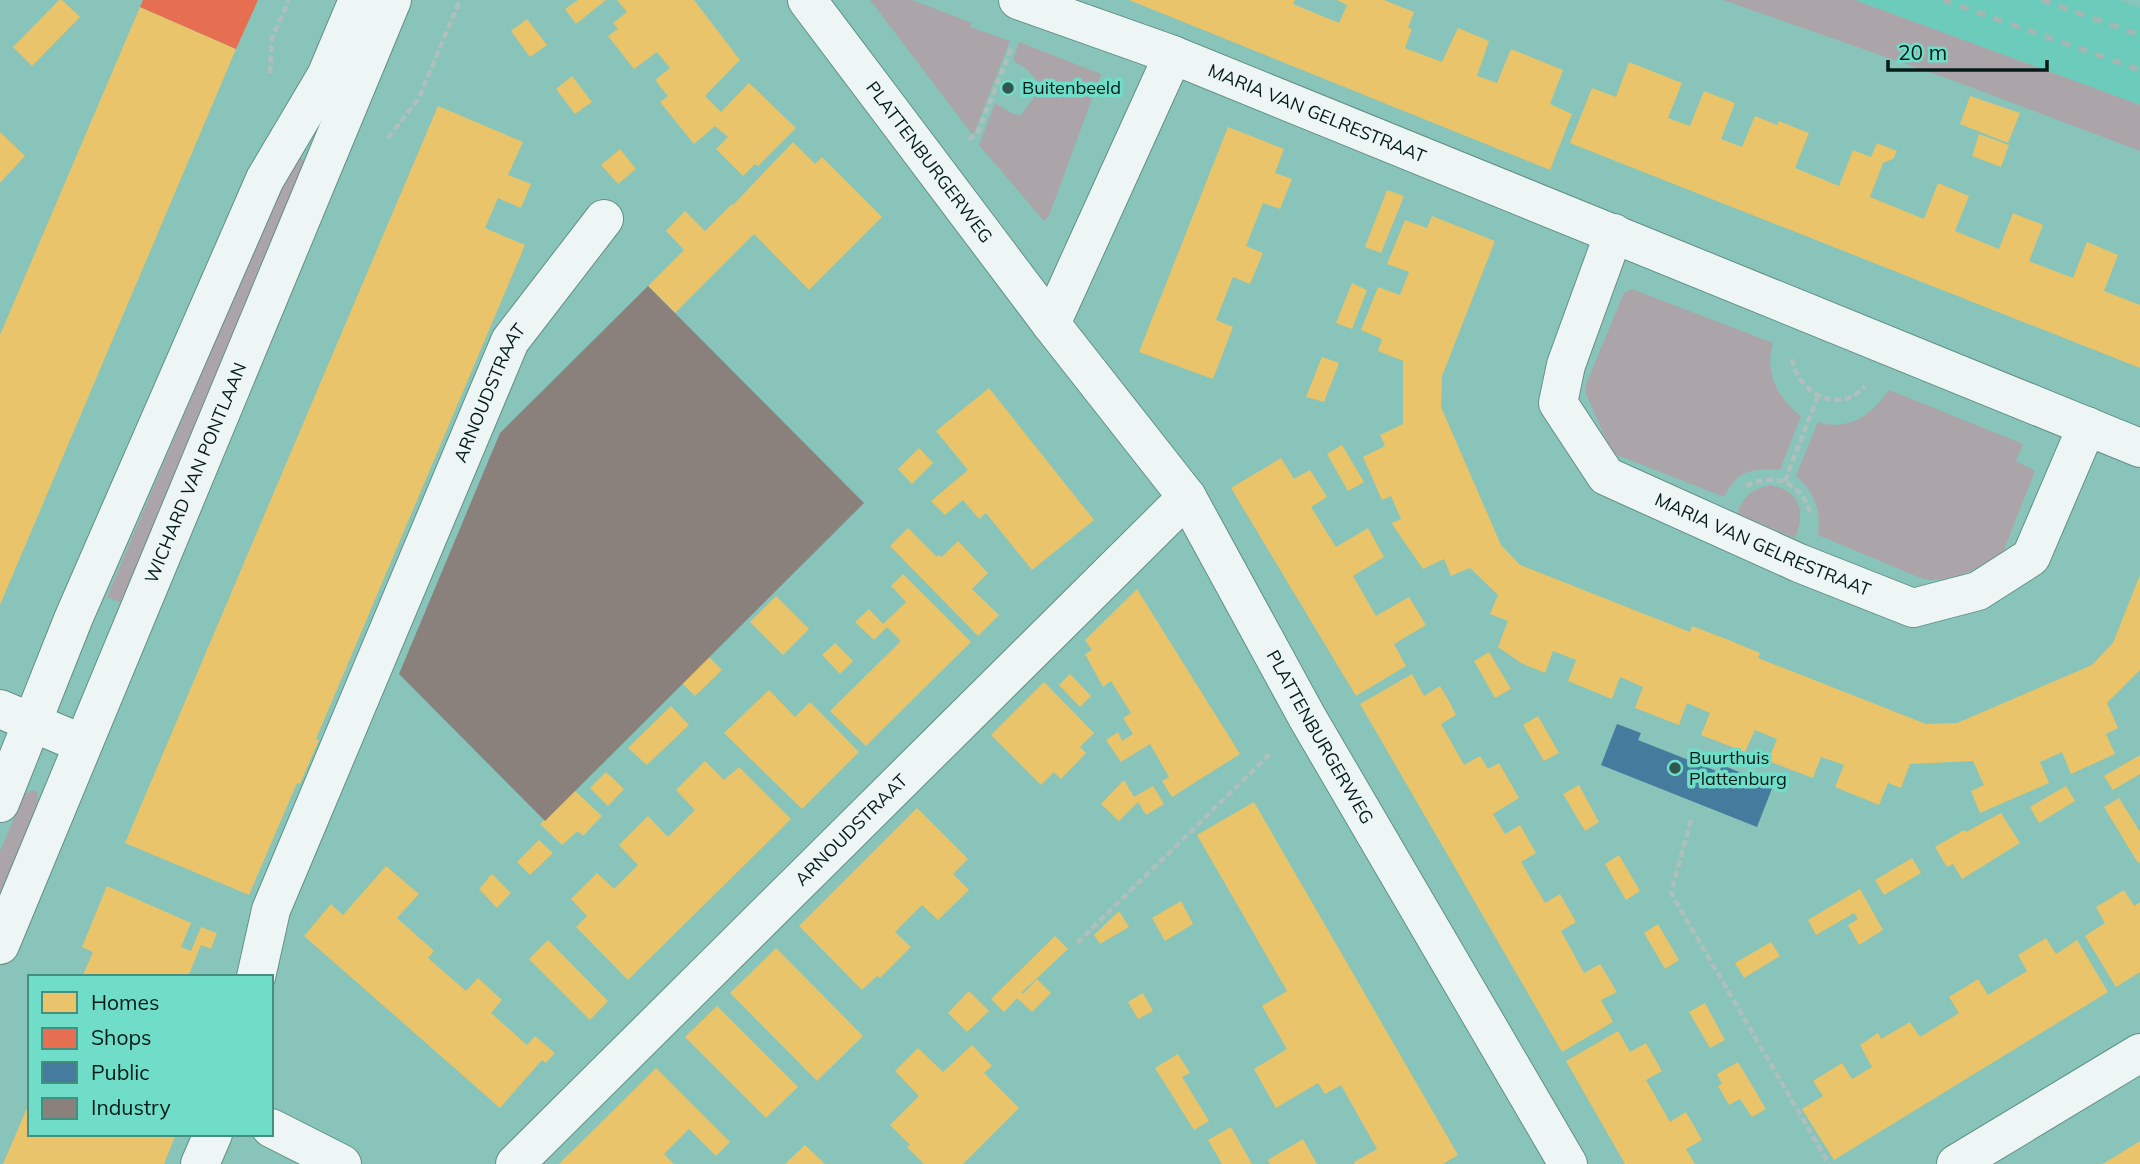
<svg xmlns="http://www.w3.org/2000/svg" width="2140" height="1164" font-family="Mulish,sans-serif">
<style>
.built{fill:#6cccbb}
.green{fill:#aba5aa}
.homes{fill:#e9c46a}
.shops{fill:#e76f51}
.public{fill:#457b9d}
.industry{fill:#8a817c}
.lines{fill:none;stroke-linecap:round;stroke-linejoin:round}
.street-casing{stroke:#638f87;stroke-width:40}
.secondary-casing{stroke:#638f87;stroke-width:40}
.path{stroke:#afc0bc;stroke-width:4.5;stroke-dasharray:7 3.5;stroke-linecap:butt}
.street{stroke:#edf6f4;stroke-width:38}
.secondary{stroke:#edf6f4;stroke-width:38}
.rail{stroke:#a7b6b3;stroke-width:5;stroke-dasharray:9 9;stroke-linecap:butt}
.poi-dot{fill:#325650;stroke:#70ddc8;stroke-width:2.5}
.labels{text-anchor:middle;stroke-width:7;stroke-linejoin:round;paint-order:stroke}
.poi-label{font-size:18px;fill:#041b17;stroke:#70ddc8;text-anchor:start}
.street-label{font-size:18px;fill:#041b17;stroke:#70ddc8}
</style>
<rect width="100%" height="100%" fill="#88c4b9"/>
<path class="built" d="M 1855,0 L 2118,0 L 2140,8 L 2140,105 Z"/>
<path class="green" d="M 870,0 L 912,0 L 972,23 L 970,27 L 1010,41 L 975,131 L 972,134 Z
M 1723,0 L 1855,0 L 2140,105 L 2140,151 L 1949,79 Z
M 1019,42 L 1101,74 L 1049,216 L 1044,221 L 979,145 L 995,103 L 1013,114 L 1021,115 L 1034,97 L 1039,83 L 1027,69 L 1013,61 Z
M 300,157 L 307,163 L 125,604 L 107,597 L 291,163 Z
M 1632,289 L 1773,343 C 1764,372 1777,398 1801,416 L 1780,470 C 1750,468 1738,470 1724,497 L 1612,453 L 1585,392 L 1586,384 L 1624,293 Z
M 1889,390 L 2023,444 L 2016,461 L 2035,471 L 2002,555 L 1997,559 C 1973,569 1950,584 1923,579 L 1818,535 C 1821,510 1815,493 1796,476 L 1818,422 C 1848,432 1873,414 1889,390 Z
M 1769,485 C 1800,489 1806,512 1795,538 L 1737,514 C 1744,496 1751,490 1769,485 Z
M 32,790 L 37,792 L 38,797 L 35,812 L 0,897 L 0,851 L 24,795 Z"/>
<path class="homes" d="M 59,0 L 62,0 L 80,17 L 32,66 L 13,47 Z
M 578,0 L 606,0 L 576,24 L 565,9 Z
M 617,0 L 694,0 L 740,60 L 705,96 L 721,112 L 749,83 L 796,128 L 758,166 L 755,164 L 743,176 L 716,149 L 728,137 L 715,126 L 694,144 L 660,102 L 668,96 L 655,80 L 670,68 L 657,52 L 634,69 L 608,36 L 618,29 L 613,23 L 627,12 Z
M 1129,0 L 1295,0 L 1293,4 L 1339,23 L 1347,5 L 1337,0 L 1384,0 L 1414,12 L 1408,28 L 1412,29 L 1405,48 L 1442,62 L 1458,28 L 1489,41 L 1477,76 L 1497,83 L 1511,49 L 1563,70 L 1550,104 L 1572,114 L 1550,170 Z
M 140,7 L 236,49 L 0,605 L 0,335 Z
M 527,19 L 547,45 L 530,57 L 511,31 Z
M 1629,62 L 1682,83 L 1668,118 L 1690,126 L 1704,91 L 1735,103 L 1721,139 L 1742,147 L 1755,116 L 1777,125 L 1779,121 L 1809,133 L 1795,168 L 1839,186 L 1853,150 L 1871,157 L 1877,143 L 1897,151 L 1893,159 L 1883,163 L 1870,197 L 1924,219 L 1938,183 L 1969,196 L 1955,231 L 1999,249 L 2013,213 L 2043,225 L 2029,261 L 2073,278 L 2087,242 L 2118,255 L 2104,291 L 2140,305 L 2140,368 L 1570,143 L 1592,88 L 1616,97 Z
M 572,76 L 592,102 L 575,114 L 556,89 Z
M 1970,96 L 2020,113 L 2008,143 L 1960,124 Z
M 438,106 L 523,142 L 508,175 L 531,184 L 521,208 L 498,198 L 485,228 L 525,245 L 316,739 L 319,740 L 300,784 L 297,783 L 249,895 L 125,843 Z
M 1228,127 L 1284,149 L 1275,173 L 1292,179 L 1280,209 L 1263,203 L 1246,246 L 1263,253 L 1250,284 L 1233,277 L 1216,320 L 1233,327 L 1213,379 L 1139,352 Z
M 0,132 L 25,156 L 0,183 Z
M 1979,134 L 2009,145 L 2001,167 L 1972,156 Z
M 793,142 L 815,164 L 822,157 L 882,217 L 809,290 L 754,234 L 675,313 L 648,286 L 684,250 L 666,231 L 685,211 L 705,231 L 732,204 L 733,205 Z
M 620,149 L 636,169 L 618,184 L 601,165 Z
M 1387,190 L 1404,196 L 1381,253 L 1365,247 Z
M 1432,216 L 1495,241 L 1442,376 L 1441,407 L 1501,545 L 1520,565 L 1690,632 L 1692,626 L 1726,639 L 1760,653 L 1758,658 L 1926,724 L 1957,723 L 2092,665 L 2113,643 L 2140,575 L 2140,670 L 2107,703 L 2118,728 L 2106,734 L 2115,754 L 2071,774 L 2062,752 L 2040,762 L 2049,783 L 1980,813 L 1971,791 L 1984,785 L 1973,761 L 1910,764 L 1901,788 L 1888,783 L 1879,805 L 1835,787 L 1844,765 L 1821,757 L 1813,778 L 1768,761 L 1777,739 L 1755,730 L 1745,752 L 1701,735 L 1710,713 L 1687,703 L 1679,725 L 1635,708 L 1643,687 L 1620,677 L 1612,699 L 1568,681 L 1576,660 L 1553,651 L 1545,673 L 1521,663 L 1498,647 L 1508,621 L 1490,614 L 1498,595 L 1470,568 L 1451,576 L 1444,559 L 1423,569 L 1394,527 L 1392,523 L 1401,519 L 1391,496 L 1382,500 L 1363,457 L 1385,446 L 1380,435 L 1403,424 L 1403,361 L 1378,351 L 1382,339 L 1361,330 L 1378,287 L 1400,295 L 1409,272 L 1387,264 L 1405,220 L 1427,228 Z
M 1352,283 L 1367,290 L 1352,329 L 1336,323 Z
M 1322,357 L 1339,363 L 1324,402 L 1306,397 Z
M 989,388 L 1094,520 L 1032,570 L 986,513 L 979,519 L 963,500 L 945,515 L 931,501 L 968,470 L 936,431 Z
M 1342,445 L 1364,482 L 1348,491 L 1327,454 Z
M 919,448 L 933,463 L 912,484 L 898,469 Z
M 1281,458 L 1294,479 L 1310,470 L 1327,497 L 1311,507 L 1336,547 L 1368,528 L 1384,557 L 1353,576 L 1376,616 L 1409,597 L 1426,625 L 1394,644 L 1406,666 L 1356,696 L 1231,488 Z
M 908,528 L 937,557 L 939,555 L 942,557 L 958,541 L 988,573 L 972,589 L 999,615 L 978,636 L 890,546 Z
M 903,574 L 971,642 L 866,746 L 830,711 L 901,641 L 887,627 L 874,640 L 855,622 L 869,609 L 883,624 L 906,602 L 891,586 Z
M 1137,589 L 1240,754 L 1172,797 L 1162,781 L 1169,777 L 1150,744 L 1121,762 L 1106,740 L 1118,732 L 1122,741 L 1133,734 L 1123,718 L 1131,713 L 1111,681 L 1103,687 L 1085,654 L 1092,650 L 1085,640 Z
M 776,596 L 809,629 L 783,655 L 750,622 Z
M 835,643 L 853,661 L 840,674 L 822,655 Z
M 1489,652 L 1511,689 L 1495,698 L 1474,661 Z
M 709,657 L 722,670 L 695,696 L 682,683 Z
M 1070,674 L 1091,696 L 1080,707 L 1059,685 Z
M 1412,674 L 1424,696 L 1440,686 L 1449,701 L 1456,715 L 1441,724 L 1464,765 L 1480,756 L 1488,769 L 1499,763 L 1519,798 L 1493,814 L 1505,834 L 1520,825 L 1536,853 L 1521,862 L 1545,903 L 1560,894 L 1576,922 L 1561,931 L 1584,973 L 1600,964 L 1617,992 L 1601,1000 L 1613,1022 L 1562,1052 L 1360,704 Z
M 1044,682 L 1094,733 L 1080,747 L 1086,753 L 1061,779 L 1054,772 L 1041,785 L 991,735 Z
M 769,690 L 795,717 L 810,702 L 859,752 L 802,809 L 724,733 Z
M 671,706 L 689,725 L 647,765 L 628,748 Z
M 1538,716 L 1559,753 L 1544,761 L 1523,725 Z
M 2140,755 L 2140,774 L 2113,790 L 2104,776 Z
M 705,761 L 724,780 L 739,767 L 791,819 L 628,980 L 576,927 L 587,916 L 571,899 L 597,873 L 614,889 L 638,865 L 619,845 L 648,816 L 668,837 L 695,810 L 676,790 Z
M 606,772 L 624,789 L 608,806 L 590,788 Z
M 1124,780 L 1134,797 L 1153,786 L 1164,804 L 1146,815 L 1138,802 L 1119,821 L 1101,804 Z
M 1579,785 L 1599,822 L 1585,831 L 1563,794 Z
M 2066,786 L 2075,801 L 2039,823 L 2030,807 Z
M 575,791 L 602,816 L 583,836 L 578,831 L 562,845 L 540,824 Z
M 2119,798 L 2140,832 L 2140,862 L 2138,863 L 2104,807 Z
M 1254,802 L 1458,1155 L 1443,1164 L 1355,1164 L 1354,1162 L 1377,1149 L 1341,1085 L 1325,1094 L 1318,1083 L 1276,1108 L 1254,1069 L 1287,1049 L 1262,1006 L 1287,991 L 1197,835 Z
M 917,808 L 968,859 L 953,874 L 969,890 L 938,920 L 922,905 L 895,932 L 911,947 L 880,978 L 877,976 L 862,990 L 799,926 Z
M 2001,813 L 2020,843 L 1962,879 L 1953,864 L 1947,867 L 1935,847 L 1964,830 L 1966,832 Z
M 539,840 L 553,853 L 530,875 L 517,862 Z
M 1619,855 L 1640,891 L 1626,900 L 1605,864 Z
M 1912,858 L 1921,873 L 1884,895 L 1875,880 Z
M 386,866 L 419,894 L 397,918 L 434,951 L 428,958 L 466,991 L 478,978 L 502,1000 L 491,1013 L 527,1045 L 535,1036 L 555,1053 L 546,1063 L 542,1060 L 500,1108 L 304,936 L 331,904 L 343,915 Z
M 492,874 L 511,893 L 497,908 L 479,889 Z
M 107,886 L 191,923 L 181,947 L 191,951 L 201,927 L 217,933 L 211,949 L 201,945 L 188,977 L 82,977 L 93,952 L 82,947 Z
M 1860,889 L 1883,930 L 1859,945 L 1848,925 L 1858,919 L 1854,913 L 1816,935 L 1808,920 Z
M 2124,890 L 2134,906 L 2140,902 L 2140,972 L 2116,987 L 2085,936 L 2105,923 L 2096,907 Z
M 1181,901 L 1193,924 L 1165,941 L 1152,918 Z
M 1119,911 L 1129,927 L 1100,944 L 1094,935 Z
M 1658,924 L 1679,960 L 1665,969 L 1644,933 Z
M 1055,936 L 1068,949 L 1022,992 L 1023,994 L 1037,979 L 1051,993 L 1032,1012 L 1017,998 L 1004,1012 L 991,999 Z
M 2046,938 L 2056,954 L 2077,940 L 2108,992 L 1834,1160 L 1802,1109 L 1823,1096 L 1813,1081 L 1842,1063 L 1852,1079 L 1872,1067 L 1860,1045 L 1878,1033 L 1881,1039 L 1910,1022 L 1920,1037 L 1959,1013 L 1949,997 L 1978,979 L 1988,995 L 2027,971 L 2018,955 Z
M 548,940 L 608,1001 L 590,1020 L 529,959 Z
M 1771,942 L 1780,956 L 1744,978 L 1735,963 Z
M 776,948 L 863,1036 L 817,1081 L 730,993 Z
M 969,991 L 989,1011 L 967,1032 L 948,1013 Z
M 1143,993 L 1153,1011 L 1138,1019 L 1128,1002 Z
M 1705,1003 L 1725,1040 L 1710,1048 L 1689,1012 Z
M 717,1006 L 798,1087 L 766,1118 L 685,1037 Z
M 1618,1031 L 1630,1052 L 1646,1043 L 1662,1071 L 1646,1080 L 1670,1122 L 1686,1112 L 1702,1140 L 1686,1149 L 1695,1164 L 1625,1164 L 1566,1061 Z
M 972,1045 L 992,1066 L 984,1073 L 1019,1108 L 963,1164 L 924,1164 L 907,1147 L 910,1145 L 890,1125 L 919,1096 L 895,1071 L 918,1048 L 943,1072 Z
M 1178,1054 L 1190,1073 L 1182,1077 L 1209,1121 L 1194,1130 L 1155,1068 Z
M 1738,1062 L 1766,1109 L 1752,1117 L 1740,1099 L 1729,1105 L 1718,1086 L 1722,1084 L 1717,1074 Z
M 656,1068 L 730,1142 L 716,1156 L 689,1129 L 664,1154 L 674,1164 L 559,1164 Z
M 30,1101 L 30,1134 L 176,1134 L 164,1164 L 3,1164 Z
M 1231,1127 L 1252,1164 L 1222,1164 L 1208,1140 Z
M 1303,1139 L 1317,1164 L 1270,1164 L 1268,1160 Z
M 2140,1141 L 2140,1164 L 2102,1164 L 2111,1159 Z
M 805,1145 L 825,1164 L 785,1164 Z"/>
<path class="shops" d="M 143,0 L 258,0 L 236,49 L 140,7 Z"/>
<path class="public" d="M 1617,724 L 1641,733 L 1638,740 L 1719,772 L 1722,765 L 1773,786 L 1757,827 L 1601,765 Z"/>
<path class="industry" d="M 648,286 L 864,503 L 545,821 L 399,674 L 500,433 Z"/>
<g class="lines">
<defs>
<g id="street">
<path id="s1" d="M 807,0 L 1051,324 L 1187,497 L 1307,717 L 1568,1164"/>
<path id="s2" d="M 1018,0 L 1173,55 L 2140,448"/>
<path id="s3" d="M 1614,233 L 1566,365 L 1558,403 L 1606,476 L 1799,563 L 1913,608 L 1978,591 L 2031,557 L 2087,426"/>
<path d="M 1051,324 L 1173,55"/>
<path d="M 0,709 L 83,744"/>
<path id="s4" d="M 256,977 L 271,910 L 510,341 L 604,219"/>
<path d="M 271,1128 L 342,1164"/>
<path d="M 200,1164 L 213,1134"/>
<path id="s5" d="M 515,1164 L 1187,497"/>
<path d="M 1956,1164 L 2140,1053"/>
</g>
<g id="secondary">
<path d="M 0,803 L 74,617 L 265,179 L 326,76 L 358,0"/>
<path id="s6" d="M 0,945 L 392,0"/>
</g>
</defs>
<use href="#street" class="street-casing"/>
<use href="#secondary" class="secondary-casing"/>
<path class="path" d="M 270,73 L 272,38 L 289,0
M 388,138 L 419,98 L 460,0
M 969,140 L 978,132 L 1012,47
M 1792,359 C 1797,393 1840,416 1865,386
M 1785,481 L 1818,396
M 1746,486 C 1775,471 1803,484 1811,515
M 1691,820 L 1671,893 L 1829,1164
M 1077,943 L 1272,752"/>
<use href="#street" class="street"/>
<use href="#secondary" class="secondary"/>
<path class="rail" d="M 1943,0 L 2140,70
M 2042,0 L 2140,35"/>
</g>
<g class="poi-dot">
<circle cx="1008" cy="88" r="7"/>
<circle cx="1675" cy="768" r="7"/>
</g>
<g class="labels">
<g class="poi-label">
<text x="1022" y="94">Buitenbeeld</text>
<text x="1689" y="764">Buurthuis<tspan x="1689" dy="21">Plattenburg</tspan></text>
</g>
<g class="street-label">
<text dy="6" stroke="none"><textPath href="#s2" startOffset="320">MARIA VAN GELRESTRAAT</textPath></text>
<text dy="6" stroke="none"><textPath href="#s1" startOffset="203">PLATTENBURGERWEG</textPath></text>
<text dy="6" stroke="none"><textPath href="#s4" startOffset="630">ARNOUDSTRAAT</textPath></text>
<text dy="6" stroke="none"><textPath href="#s6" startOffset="511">WICHARD VAN PONTLAAN</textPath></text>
<text dy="6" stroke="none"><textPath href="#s3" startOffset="438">MARIA VAN GELRESTRAAT</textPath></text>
<text dy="6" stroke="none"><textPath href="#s1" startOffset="900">PLATTENBURGERWEG</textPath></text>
<text dy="6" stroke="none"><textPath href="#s5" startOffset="474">ARNOUDSTRAAT</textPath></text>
</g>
</g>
<rect x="28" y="975" width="245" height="161" fill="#70ddc8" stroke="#458f81" stroke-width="2"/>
<rect x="42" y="992" width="35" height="21" fill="#e9c46a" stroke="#458f81" stroke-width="2"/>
<text x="91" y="1010" font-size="21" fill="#041b17">Homes</text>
<rect x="42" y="1028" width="35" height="21" fill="#e76f51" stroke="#458f81" stroke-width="2"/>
<text x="91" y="1045" font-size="21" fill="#041b17">Shops</text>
<rect x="42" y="1062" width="35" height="21" fill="#457b9d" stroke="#458f81" stroke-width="2"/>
<text x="91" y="1080" font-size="21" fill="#041b17">Public</text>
<rect x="42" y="1098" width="35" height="21" fill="#8a817c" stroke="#458f81" stroke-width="2"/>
<text x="91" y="1115" font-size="21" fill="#041b17">Industry</text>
<path d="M1888 60v10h159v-10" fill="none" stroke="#041b17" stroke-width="3.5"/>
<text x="1898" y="60" font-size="21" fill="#041b17" stroke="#70ddc8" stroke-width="5" paint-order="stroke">20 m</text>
</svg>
